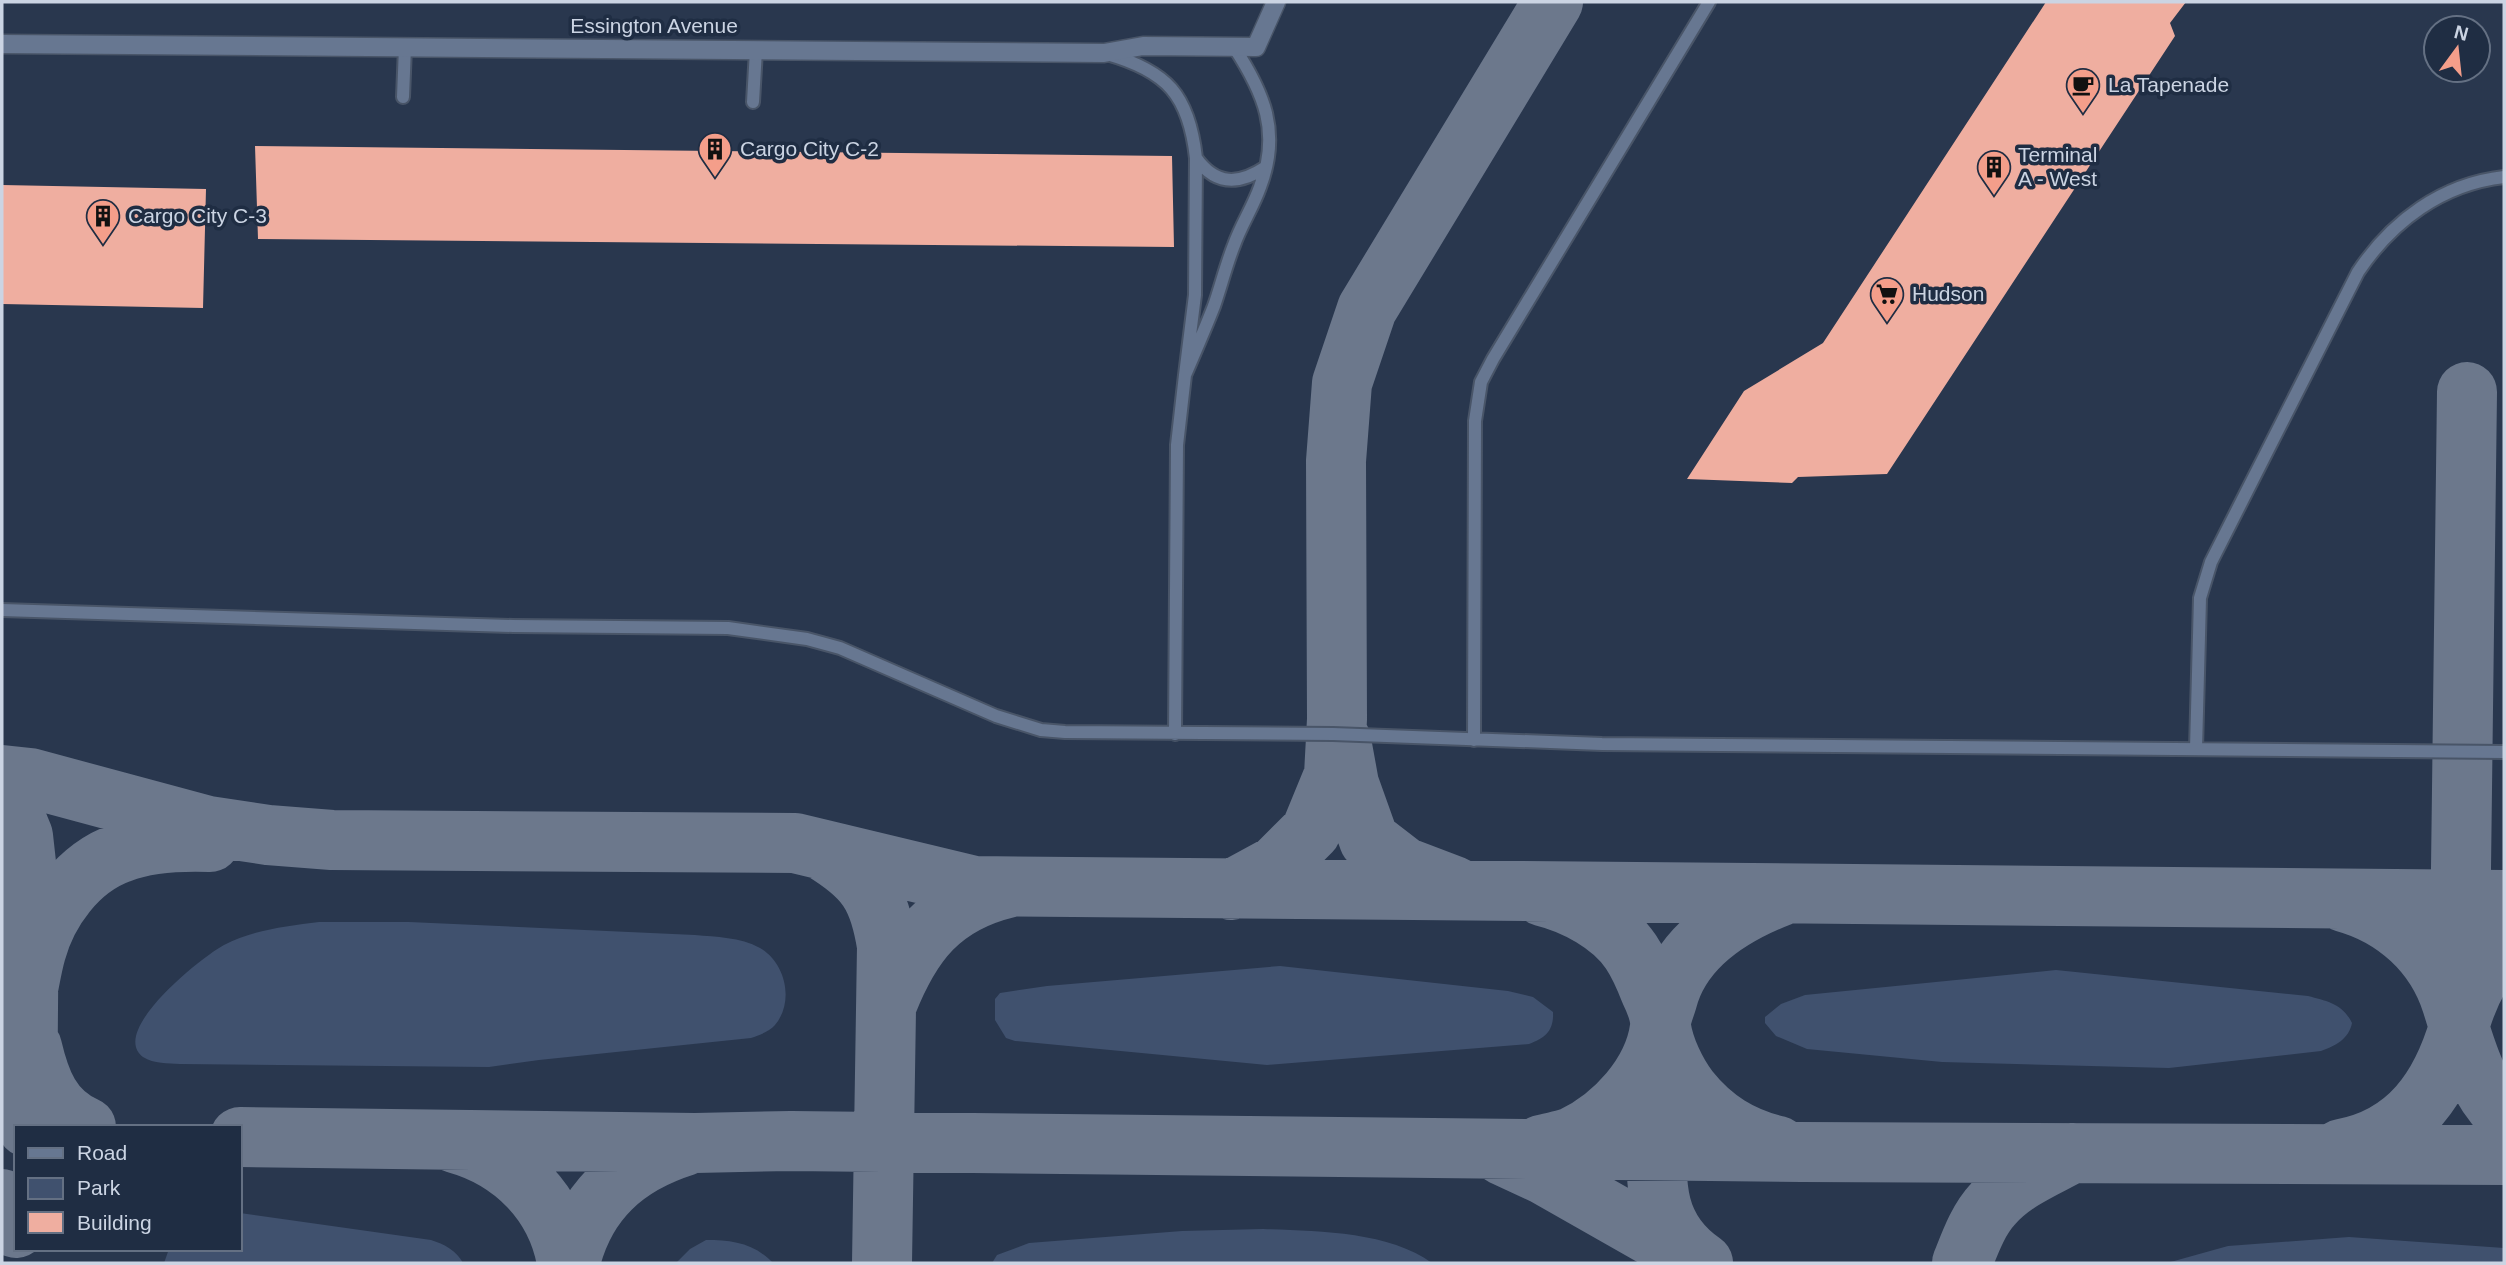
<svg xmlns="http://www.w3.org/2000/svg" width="2506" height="1265" font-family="Helvetica,sans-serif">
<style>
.green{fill:#40516e}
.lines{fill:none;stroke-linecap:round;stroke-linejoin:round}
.taxiway{stroke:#6c788c;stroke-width:60}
.building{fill:#efaea0}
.service-casing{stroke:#495568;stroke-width:16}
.minor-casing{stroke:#495568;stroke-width:21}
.service{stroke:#677791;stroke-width:12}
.minor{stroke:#677791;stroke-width:18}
.labels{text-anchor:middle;stroke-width:7;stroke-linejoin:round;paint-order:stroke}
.street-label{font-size:21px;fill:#cbd4e3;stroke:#1f2d43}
.poi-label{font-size:21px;fill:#cbd4e3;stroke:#1f2d43;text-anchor:start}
</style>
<rect width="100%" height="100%" fill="#29374e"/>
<path class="green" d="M 319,922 L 409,922 L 695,935 C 716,937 740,937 760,948 C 785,962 795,1001 775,1025 C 769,1032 759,1035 751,1038 L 539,1060 L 489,1067 L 180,1064 C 168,1063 154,1064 143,1057 C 108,1031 203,956 224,945 C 253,930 287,926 319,922 Z
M 1280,966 L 1508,991 L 1533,997 L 1553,1012 C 1554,1031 1545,1038 1529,1044 L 1267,1065 L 1015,1041 L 1006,1038 L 995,1020 L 995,999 L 1000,993 L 1047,986 Z
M 2056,970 L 2308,996 C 2327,1001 2343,1004 2352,1023 C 2349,1039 2335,1046 2321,1051 L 2169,1068 L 1942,1062 L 1807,1049 L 1776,1036 L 1765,1023 L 1765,1017 L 1781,1004 L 1805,995 Z
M 240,1213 L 431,1240 C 444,1244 457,1251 463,1263 L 164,1263 L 169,1249 L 240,1249 Z
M 1263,1229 C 1316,1231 1388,1231 1432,1263 L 992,1263 L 997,1255 L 1029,1243 L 1182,1231 Z
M 2349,1237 L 2504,1248 L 2504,1263 L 2167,1263 L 2228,1246 Z
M 706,1240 C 732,1240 754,1243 773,1263 L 676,1263 L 690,1249 Z"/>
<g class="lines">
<path class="taxiway" d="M 1341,740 L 1349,784 L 1369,840 L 1404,867 L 1454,886
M 2,775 L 30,778 L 208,826 L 268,835 L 332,840 L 795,843 L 974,886 L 2504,900
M 2,802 L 16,819 L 23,836 L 29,890 L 27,1127
M 822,850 C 866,877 879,895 887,946 L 882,1263
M 1231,890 L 1277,865 L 1311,831 L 1334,775 L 1337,719 L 1336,461 L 1342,383 L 1367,309 L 1553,2
M 2344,902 C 2395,916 2436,953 2452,1004 C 2465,1045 2473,1083 2504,1115
M 27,994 C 30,980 32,966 36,952 C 47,911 78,868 120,853 C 148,842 180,841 210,842
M 887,1004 C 911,943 941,904 1007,888
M 2461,1020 C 2470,991 2483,966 2504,944
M 32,1047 C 40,1081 51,1112 86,1127
M 1658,1112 C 1657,1172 1647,1225 1703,1263
M 240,1137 L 695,1143 L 791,1141 L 1802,1152 L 2504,1155
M 455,1143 C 513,1159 557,1203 567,1263
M 1541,1145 C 1551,1142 1563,1141 1572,1137 C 1614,1117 1654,1074 1660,1027 C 1661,1016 1655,1001 1650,991 C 1645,978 1639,964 1631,952 C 1612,924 1575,904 1542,896
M 1778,1146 C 1741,1137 1713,1120 1689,1090 C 1676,1073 1664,1048 1661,1027 C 1660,1019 1665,1008 1667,1001 C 1681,946 1732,915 1781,896
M 2341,1149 C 2408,1137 2441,1088 2459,1027 L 2467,392
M 1502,1155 L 1543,1174 L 1691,1258
M 2,1199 L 16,1228
M 570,1263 C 585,1201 625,1165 685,1146
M 1962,1263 C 1970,1243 1978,1220 1993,1204 C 2014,1180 2045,1168 2072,1153"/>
</g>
<path class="building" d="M 2046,2 L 2186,2 L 2170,23 L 2175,36 L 1887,474 L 1798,477 L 1792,483 L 1687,479 L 1744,391 L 1823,343 Z
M 255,146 L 1172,156 L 1174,247 L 258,239 Z
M 2,185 L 206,189 L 203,308 L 2,304 Z"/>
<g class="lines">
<defs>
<path id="service" d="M 1107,54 C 1167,71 1189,95 1196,158 L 1195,295 L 1185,375 C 1195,352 1205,329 1214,306 C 1221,286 1226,265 1234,245 C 1241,225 1253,207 1260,187 C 1281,132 1264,93 1234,47
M 403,97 L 405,47
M 753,102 L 756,50
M 1196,158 C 1216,186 1239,185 1266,167
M 2,610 L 513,626 L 728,628 L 807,639 L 840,648 L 996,716 L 1041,730 L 1065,732 L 1333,734 L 1602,744 L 2504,752
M 1175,734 L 1177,445 L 1185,375
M 1474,740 L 1475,421 L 1481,382 L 1493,359 L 1709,2
M 2196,749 L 2200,598 L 2211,562 L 2358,272 C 2392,221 2442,184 2504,177"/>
<path id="minor" d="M 2,44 L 1104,53 L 1143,46 L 1256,47 L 1276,2"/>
</defs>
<use href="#service" class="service-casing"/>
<use href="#minor" class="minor-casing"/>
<use href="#service" class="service"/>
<use href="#minor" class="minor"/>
</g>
<defs>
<symbol id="cafe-pin" viewBox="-11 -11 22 30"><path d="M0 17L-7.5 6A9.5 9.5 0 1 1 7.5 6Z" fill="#f49e8a" stroke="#1f2d43"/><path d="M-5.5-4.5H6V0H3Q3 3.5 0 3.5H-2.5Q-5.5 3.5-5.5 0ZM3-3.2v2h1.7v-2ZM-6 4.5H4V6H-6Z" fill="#111"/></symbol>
<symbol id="building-pin" viewBox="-11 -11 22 30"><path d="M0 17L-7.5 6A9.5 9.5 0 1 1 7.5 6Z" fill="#f49e8a" stroke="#1f2d43"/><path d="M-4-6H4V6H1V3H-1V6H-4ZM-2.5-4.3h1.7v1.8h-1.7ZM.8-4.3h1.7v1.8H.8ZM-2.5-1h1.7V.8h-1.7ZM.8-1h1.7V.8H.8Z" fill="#111"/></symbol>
<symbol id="supermarket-pin" viewBox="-11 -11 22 30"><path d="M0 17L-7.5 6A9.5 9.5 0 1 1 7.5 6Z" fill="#f49e8a" stroke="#1f2d43"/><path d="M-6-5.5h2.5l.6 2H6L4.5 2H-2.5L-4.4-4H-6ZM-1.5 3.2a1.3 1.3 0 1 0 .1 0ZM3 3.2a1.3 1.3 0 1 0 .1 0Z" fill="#111"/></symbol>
</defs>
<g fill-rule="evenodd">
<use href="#cafe-pin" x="2064" y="66" width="38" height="52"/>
<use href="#building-pin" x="696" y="130" width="38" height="52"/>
<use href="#building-pin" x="1975" y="148" width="38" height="52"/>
<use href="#building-pin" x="84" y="197" width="38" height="52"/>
<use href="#supermarket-pin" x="1868" y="275" width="38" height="52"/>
</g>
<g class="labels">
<g class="street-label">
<text x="654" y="33">Essington Avenue</text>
</g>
<g class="poi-label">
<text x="2108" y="92">La Tapenade</text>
<text x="740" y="156">Cargo City C-2</text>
<text x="2018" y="162">Terminal<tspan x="2018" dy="24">A - West</tspan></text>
<text x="128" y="223">Cargo City C-3</text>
<text x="1912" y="301">Hudson</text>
</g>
</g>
<rect width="2506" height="1265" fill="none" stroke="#cbd4e3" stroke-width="7"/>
<rect x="14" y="1125" width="228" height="126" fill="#1f2d43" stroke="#647083" stroke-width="2"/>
<rect x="28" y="1148" width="35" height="10" fill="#677791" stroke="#647083" stroke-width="2"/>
<text x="77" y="1160" font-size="21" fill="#cbd4e3">Road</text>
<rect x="28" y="1178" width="35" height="21" fill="#40516e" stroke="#647083" stroke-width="2"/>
<text x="77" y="1195" font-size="21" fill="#cbd4e3">Park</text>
<rect x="28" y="1212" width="35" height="21" fill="#efaea0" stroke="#647083" stroke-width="2"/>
<text x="77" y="1230" font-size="21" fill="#cbd4e3">Building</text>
<g transform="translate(2457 49) rotate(15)"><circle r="33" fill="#1f2d43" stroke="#647083" stroke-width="2"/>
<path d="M0-5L12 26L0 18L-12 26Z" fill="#f49e8a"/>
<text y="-10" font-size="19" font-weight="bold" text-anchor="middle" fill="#cbd4e3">N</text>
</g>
</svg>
